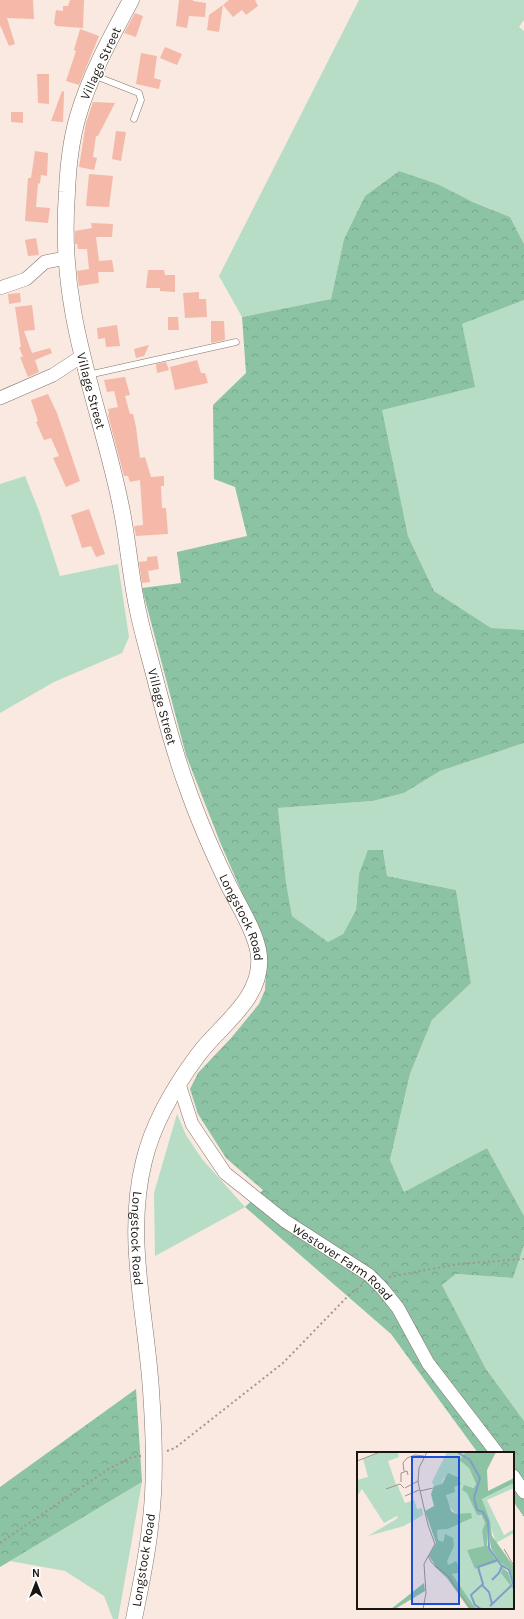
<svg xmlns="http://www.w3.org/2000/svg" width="524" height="1619" font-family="Karla,sans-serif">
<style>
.green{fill:#b7ddc7}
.forest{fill:url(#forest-crowns)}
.building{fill:#f4b9a8}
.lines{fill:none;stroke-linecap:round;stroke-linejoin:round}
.service-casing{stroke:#83756e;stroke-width:7}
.minor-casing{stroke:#83756e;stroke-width:14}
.tertiary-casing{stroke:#83756e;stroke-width:17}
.path{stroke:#a29690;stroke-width:2;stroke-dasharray:2 3;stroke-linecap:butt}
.service{stroke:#fff;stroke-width:6}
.minor{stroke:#fff;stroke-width:13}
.tertiary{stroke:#fff;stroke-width:16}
.labels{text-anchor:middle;stroke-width:3;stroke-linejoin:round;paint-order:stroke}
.street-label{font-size:13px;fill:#1a1512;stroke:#fff}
.inset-river{fill:none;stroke:#819eca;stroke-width:2}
.inset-road{fill:none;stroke:#a0948e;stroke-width:1}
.view{fill:#1d4ed8;fill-opacity:0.15;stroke:#1d4ed8;stroke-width:2}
.inset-edge{fill:none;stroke:#1a1512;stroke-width:2}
</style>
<defs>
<pattern id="forest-crowns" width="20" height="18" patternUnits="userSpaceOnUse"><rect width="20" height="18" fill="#8bc3a4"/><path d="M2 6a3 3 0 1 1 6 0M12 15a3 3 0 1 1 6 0" fill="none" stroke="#77a78c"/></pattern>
</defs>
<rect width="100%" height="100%" fill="#f9e9e1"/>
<path class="green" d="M 359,0 L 524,0 L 524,20 L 519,27 L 524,31 L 524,244 L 510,217 L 399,171 L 365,196 L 344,239 L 331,299 L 242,317 L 219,276 Z
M 524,300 L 524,631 L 492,629 L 434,591 L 408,536 L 381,409 L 462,324 Z
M 25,476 L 39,511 L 60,576 L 118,564 L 129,637 L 122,653 L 54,682 L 0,713 L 0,484 Z
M 524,743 L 524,1216 L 487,1148 L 404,1192 L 390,1160 L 410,1074 L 432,1020 L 471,983 L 456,890 L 387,876 L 383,850 L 359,874 L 356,910 L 343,934 L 328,942 L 292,916 L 286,882 L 278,808 L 373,801 L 404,793 L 440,771 Z
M 177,1114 L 186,1135 L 202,1159 L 245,1207 L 155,1256 L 154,1193 Z
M 524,1245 L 524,1421 L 486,1369 L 442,1285 L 456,1274 L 513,1278 Z
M 142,1482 L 118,1619 L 113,1619 L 104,1596 L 65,1571 L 10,1561 Z"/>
<path class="forest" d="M 399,171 L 437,184 L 473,202 L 510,217 L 524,244 L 524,300 L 462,324 L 475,387 L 382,410 L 408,536 L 434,591 L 491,628 L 524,630 L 524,743 L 440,771 L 404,793 L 373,801 L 278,808 L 286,882 L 292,916 L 328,942 L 343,934 L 356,910 L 359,874 L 368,850 L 383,850 L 387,876 L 456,890 L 471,983 L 432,1020 L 410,1074 L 390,1160 L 404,1192 L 487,1148 L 524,1216 L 524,1245 L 513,1278 L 456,1274 L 442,1285 L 486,1369 L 524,1421 L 524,1517 L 513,1501 L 513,1453 L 478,1453 L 391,1334 L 245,1207 L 263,1190 L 226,1158 L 198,1114 L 190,1089 L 198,1073 L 232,1037 L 259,1004 L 265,990 L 266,971 L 259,932 L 220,842 L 186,755 L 142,588 L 181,583 L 177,552 L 247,536 L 235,487 L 214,479 L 213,405 L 246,373 L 242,317 L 331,299 L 344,239 L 365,196 Z
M 136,1389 L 142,1482 L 0,1567 L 0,1487 Z"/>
<path class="building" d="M 0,0 L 33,0 L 34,19 L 7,18 L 15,44 L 9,46 L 0,25 Z
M 70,0 L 84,0 L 83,28 L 56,26 L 54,23 L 56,10 L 63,11 L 63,6 L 68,6 Z
M 179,0 L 193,0 L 193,1 L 206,3 L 205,17 L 189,16 L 187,28 L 176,26 Z
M 229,0 L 255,0 L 258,6 L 246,15 L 242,10 L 233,17 L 223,5 Z
M 223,5 L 219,32 L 207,30 L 209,15 Z
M 135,13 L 143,16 L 136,37 L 124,33 Z
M 80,29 L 99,36 L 79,85 L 66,81 L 76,51 L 74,50 Z
M 165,47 L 182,54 L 177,65 L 160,58 Z
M 141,53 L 157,56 L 154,78 L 161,80 L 159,89 L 136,84 Z
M 37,74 L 49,74 L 49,104 L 38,103 Z
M 62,91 L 64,92 L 63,122 L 51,121 Z
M 93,102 L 115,103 L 98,136 L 96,136 L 93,157 L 97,158 L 94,170 L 79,167 L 86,123 Z
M 11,112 L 23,112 L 23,123 L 11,122 Z
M 116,131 L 126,132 L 121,161 L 112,159 Z
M 35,151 L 48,153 L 47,176 L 41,175 L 40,184 L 38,183 L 36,207 L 50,208 L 48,223 L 25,221 L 28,178 L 31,178 Z
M 89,174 L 113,176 L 109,207 L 86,206 Z
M 91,223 L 113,224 L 112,237 L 96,237 L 99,261 L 112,260 L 114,272 L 98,272 L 99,283 L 79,286 L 77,271 L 89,269 L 87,249 L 78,249 L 77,244 L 75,244 L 75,231 L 92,228 Z
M 36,238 L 39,255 L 28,256 L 25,240 Z
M 148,270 L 164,270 L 165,275 L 175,275 L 175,292 L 160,291 L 160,288 L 146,288 Z
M 199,292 L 199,299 L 206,299 L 207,317 L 185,318 L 183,293 Z
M 20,293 L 21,302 L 9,304 L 8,294 Z
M 32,305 L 35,330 L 24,331 L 32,353 L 50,348 L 52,353 L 35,360 L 39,372 L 28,377 L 20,357 L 23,357 L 19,347 L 21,347 L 15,307 Z
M 168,317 L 178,317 L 179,330 L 168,330 Z
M 211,321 L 224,321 L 225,340 L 211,343 Z
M 117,325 L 120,346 L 106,347 L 105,338 L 98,339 L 97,328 Z
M 149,345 L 144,356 L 136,358 L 134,349 Z
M 197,360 L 201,373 L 205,373 L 208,383 L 175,390 L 170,367 Z
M 166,362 L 169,370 L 157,373 L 156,364 Z
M 125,377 L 130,395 L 125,396 L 130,414 L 133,414 L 136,427 L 140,458 L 145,457 L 151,477 L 164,476 L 164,486 L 161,486 L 162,508 L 166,508 L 168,534 L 136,536 L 134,526 L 143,525 L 140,480 L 130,482 L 128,476 L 124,476 L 108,415 L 109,414 L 108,409 L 118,407 L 114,391 L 107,392 L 104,380 Z
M 48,394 L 57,413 L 80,481 L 66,487 L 53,458 L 59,456 L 51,438 L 44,440 L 36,422 L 38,421 L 31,400 Z
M 89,509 L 105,554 L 96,557 L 91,546 L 82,548 L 71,515 Z
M 157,556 L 159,569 L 148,571 L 150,582 L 142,583 L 139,562 L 147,561 L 147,557 Z"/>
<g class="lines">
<defs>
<path id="service" d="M 93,75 L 139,93 L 141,100 L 134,119
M 88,375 L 236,342"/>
<g id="minor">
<path d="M 0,288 L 26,279 L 45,262 L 66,258"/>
<path d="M 0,398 L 53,375 L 82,356"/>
<path id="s1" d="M 179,1084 L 192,1124 L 225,1173 L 285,1221 L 369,1275 L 382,1288 L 398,1308 L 428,1363 L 497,1453"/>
<path d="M 513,1476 L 524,1492"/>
</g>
<g id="tertiary">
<path id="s2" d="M 131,0 C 111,37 90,75 78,116 C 71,140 68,167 67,192 C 64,232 66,272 73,311 C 84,376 107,438 120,502 C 128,538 130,575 138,611 C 143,636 151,661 157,686 C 166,719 174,752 186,784 C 198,819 213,853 229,886 C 239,906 257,934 259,956 C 263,999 220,1025 198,1055 C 175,1086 153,1123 144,1161 C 125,1236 146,1314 151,1390 C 154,1435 156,1482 150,1527 C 147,1558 140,1588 134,1619"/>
</g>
</defs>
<use href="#service" class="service-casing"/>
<use href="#minor" class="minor-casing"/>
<use href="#tertiary" class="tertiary-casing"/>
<path class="path" d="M 389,1277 L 458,1264 L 524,1259
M 167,1451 L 175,1448 L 283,1363 L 350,1294 L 362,1285
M 0,1543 L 110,1468 L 132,1457 L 141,1456"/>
<use href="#service" class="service"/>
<use href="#minor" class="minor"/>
<use href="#tertiary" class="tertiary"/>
</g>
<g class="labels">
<g class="street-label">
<text transform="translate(100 63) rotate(-65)" y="5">Village Street</text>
<text dy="5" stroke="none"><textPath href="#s2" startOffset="406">Village Street</textPath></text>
<text dy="5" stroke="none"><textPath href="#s2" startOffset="730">Village Street</textPath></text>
<text dy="5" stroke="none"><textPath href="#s2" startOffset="956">Longstock Road</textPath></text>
<text dy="5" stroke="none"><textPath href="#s2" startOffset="1316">Longstock Road</textPath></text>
<text dy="5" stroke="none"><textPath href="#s1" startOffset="249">Westover Farm Road</textPath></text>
<text transform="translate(143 1560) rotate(-81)" y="5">Longstock Road</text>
</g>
</g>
<g transform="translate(357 1452)">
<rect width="157" height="157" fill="#f9e9e1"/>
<path d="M 24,0 L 41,0 L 42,5 L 31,9 L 39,33 L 29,37 L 29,40 L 32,39 L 36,48 L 45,44 L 48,51 L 57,48 L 60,57 L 65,56 L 66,63 L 47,74 L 11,84 L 41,66 L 40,64 L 27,71 L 5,37 L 0,44 L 0,28 L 11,25 L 6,7 ZM 90,0 L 109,0 L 102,8 L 112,16 L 119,32 L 110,41 L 128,71 L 125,79 L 127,94 L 110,98 L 119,117 L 142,108 L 150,114 L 146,117 L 157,138 L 157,157 L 119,157 L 95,122 L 90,110 L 97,94 L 87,84 L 86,90 L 81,88 L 80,78 L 91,77 L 113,67 L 110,63 L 99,62 L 92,54 L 89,42 L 101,25 L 94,22 L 86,27 L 85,32 L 77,34 L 75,30 ZM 157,31 L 157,36 L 130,48 L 147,83 L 157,77 L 157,81 L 139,91 L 125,47 Z" fill="#b7ddc7"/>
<path d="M 109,0 L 139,0 L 130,18 L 131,39 L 157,26 L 157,31 L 125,47 L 133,69 L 135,84 L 157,115 L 157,132 L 152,117 L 142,109 L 134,96 L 131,74 L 130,93 L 140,110 L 118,117 L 110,98 L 127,94 L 125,79 L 128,71 L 124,63 L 120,63 L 110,41 L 105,38 L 107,33 L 116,36 L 119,32 L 112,16 L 102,8 ZM 91,21 L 101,25 L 104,32 L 97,35 L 98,40 L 89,43 L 94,59 L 99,62 L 114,61 L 115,66 L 91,77 L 80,78 L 81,88 L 86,90 L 88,82 L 96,86 L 97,94 L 90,110 L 92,113 L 99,109 L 103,116 L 101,121 L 95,122 L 119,157 L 112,157 L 90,126 L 77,114 L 78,113 L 72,104 L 79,91 L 68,59 L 77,54 L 74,42 L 77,34 L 85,32 ZM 146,116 L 151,120 L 157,138 L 144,121 ZM 67,131 L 68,139 L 38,157 L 34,157 Z" fill="#8bc3a4"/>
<path d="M 40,32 L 45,44 L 36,49 L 28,37 Z" fill="#b7ddc7"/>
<path class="inset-river" d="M 100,0 L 113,8 L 123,26 L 117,46 L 120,58 L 126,60 L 131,70 L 132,96 L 144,113 L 152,118 L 157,135M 135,128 L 142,121 L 145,114M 125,133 L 132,140 L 135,152M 133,154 L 155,133M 124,157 L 118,153 L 114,143 L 126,132 L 121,115 L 140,108"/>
<path class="inset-road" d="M 0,9 L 23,0M 47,19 L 46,11 L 50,6 L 58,3 L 67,4M 44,30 L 44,21 L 50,19 L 51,23M 48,36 L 61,29M 29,37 L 43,32 L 47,36M 63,39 L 76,36M 48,44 L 62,38M 147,97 L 157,114M 71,104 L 75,111 L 91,124 L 114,157M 66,157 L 69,141 L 67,112 L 78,92 L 71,73 L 61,30 L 62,16 L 70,0"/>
<path class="view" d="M 55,5 L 102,5 L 102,152 L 55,152 Z"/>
<rect width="157" height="157" class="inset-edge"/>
</g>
<g transform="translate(36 1583)" stroke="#ffffff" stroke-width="3" paint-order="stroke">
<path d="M0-3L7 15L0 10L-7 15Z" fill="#1a1512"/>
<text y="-6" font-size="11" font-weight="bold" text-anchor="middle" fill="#1a1512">N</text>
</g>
</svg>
